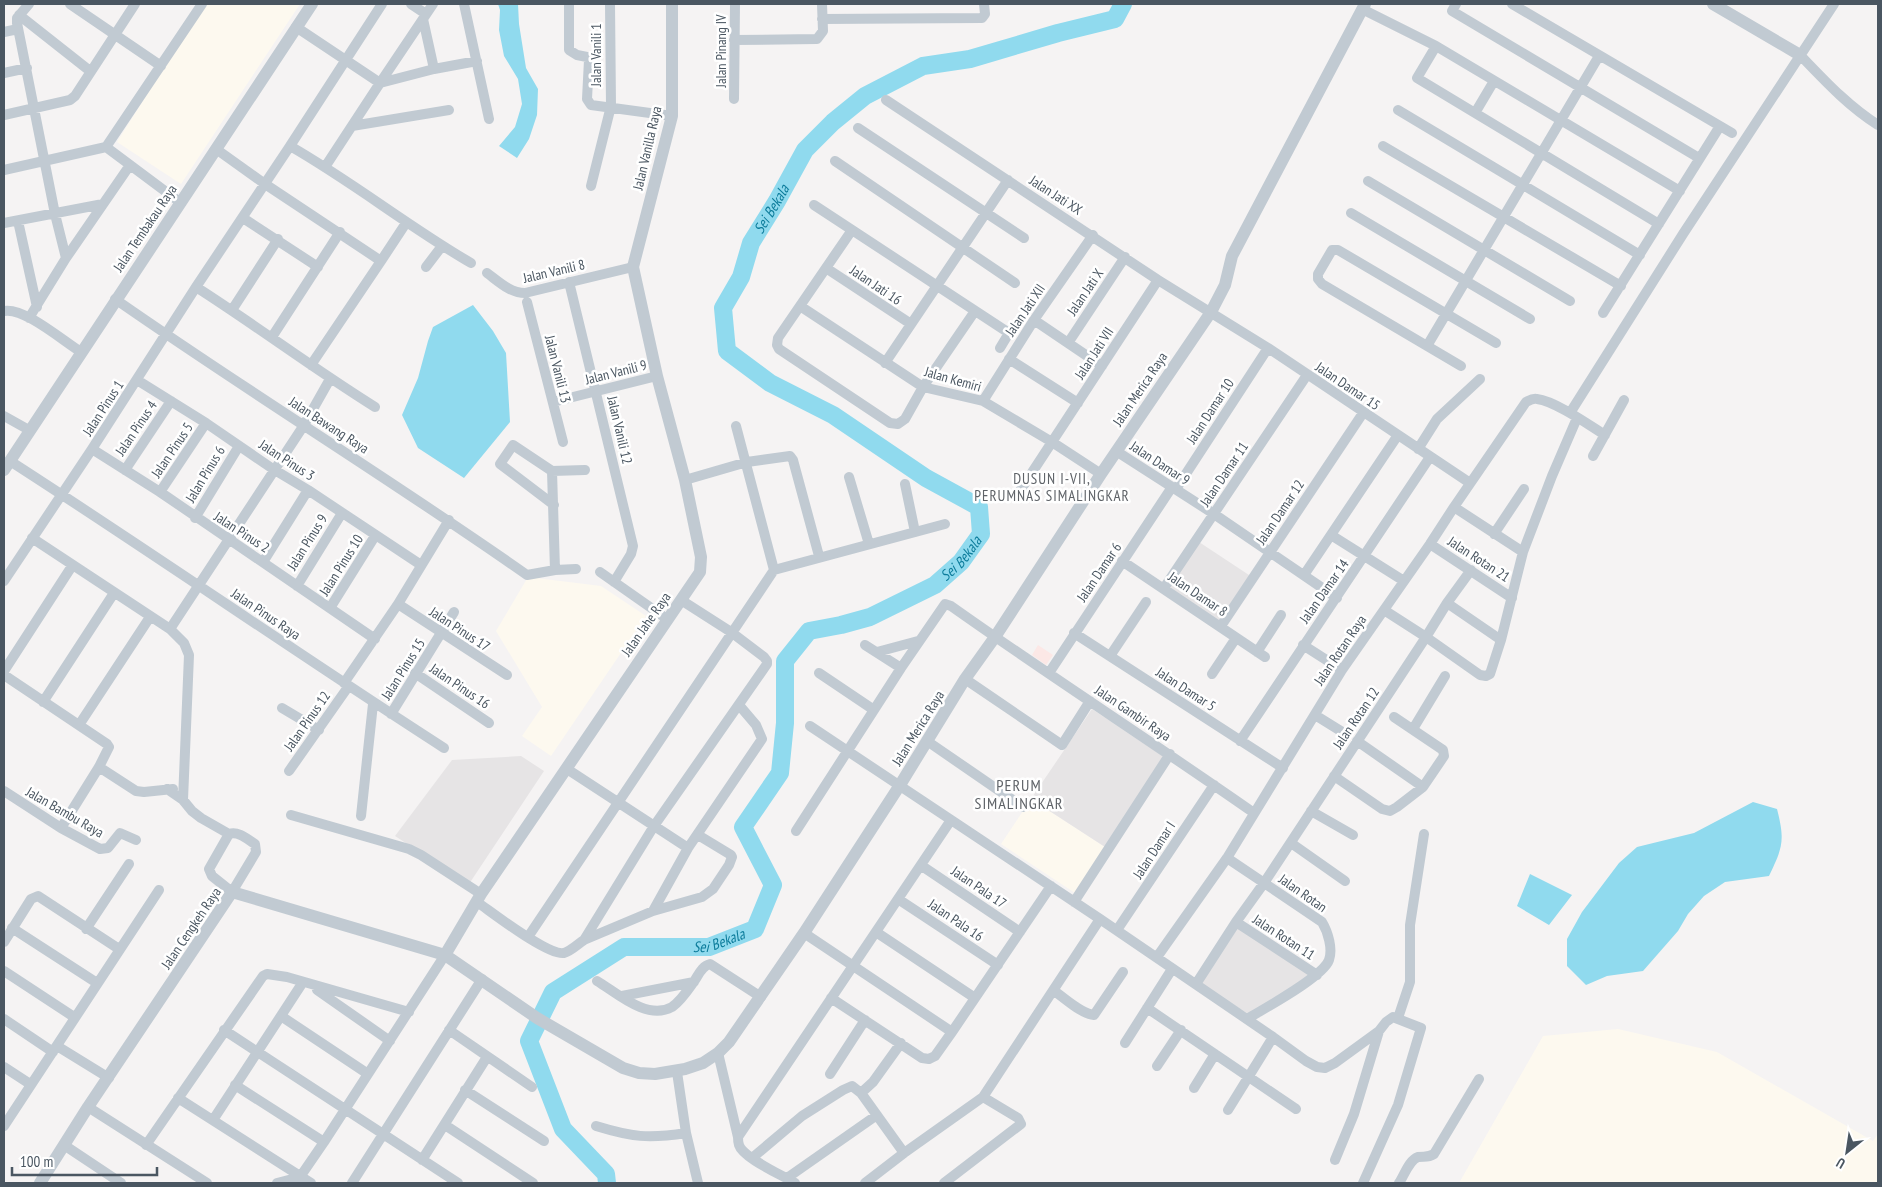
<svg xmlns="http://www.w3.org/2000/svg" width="1882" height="1187" font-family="'PT Sans Narrow',sans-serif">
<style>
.commercial{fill:#fdf9ef}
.education{fill:#e6e4e5}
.medical{fill:#fce8e6}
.water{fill:#90daee}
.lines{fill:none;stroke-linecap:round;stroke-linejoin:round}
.river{stroke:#90daee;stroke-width:18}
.minor{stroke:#c1cad2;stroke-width:10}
.tertiary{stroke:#c1cad2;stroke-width:12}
.labels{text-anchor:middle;stroke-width:5;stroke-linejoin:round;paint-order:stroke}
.street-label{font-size:14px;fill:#4a5661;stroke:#fff}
.water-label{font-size:15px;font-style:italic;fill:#0c7c9b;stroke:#fff}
.neighbourhood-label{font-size:15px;letter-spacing:1px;fill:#5f6368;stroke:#fff}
.quarter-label{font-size:16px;letter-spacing:1px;fill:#5f6368;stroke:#fff}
</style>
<rect width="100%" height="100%" fill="#f5f3f3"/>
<path class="commercial" d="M 204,4 L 300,4 L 181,184 L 117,142 Z
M 528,577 L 601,586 L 646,616 L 551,756 L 522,736 L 542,707 L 496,631 Z
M 1031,799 L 1105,847 L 1075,893 L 1001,844 Z
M 1618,1029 L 1717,1052 L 1873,1141 L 1878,1134 L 1878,1183 L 1459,1183 L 1543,1036 Z"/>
<path class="education" d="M 1199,542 L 1252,577 L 1221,623 L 1169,588 Z
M 1092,709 L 1164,757 L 1105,847 L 1031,799 Z
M 521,756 L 544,771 L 469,884 L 395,836 L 452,760 Z
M 1236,925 L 1312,973 L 1250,1015 L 1199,983 Z"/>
<path class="medical" d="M 1038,645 L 1053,655 L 1046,665 L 1032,655 Z"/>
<path class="water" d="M 498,4 L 518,4 L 519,24 L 526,68 L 538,89 L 537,115 L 529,139 L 517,158 L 499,146 L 515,127 L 522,104 L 518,79 L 504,56 L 499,30 L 500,10 Z
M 473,305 L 493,331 L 506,353 L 510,422 L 464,478 L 418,448 L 402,415 L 418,378 L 428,341 L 433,327 Z
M 1753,802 L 1777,809 C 1785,840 1783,847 1769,876 L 1725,882 L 1704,896 L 1688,914 L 1678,931 L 1643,971 L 1607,976 L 1586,985 L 1567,966 L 1567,939 L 1582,912 L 1619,863 L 1637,847 L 1694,833 Z
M 1530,874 L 1572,895 L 1549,925 L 1517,906 Z"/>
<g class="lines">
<path class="river" id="s1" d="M 607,1183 L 606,1174 L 563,1129 L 529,1041 L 553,992 L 624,947 L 709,947 L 755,929 L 773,885 L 743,827 L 780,773 L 785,723 L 785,661 L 809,631 L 841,625 L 870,617 L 935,585 L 961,562 L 981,534 L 979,507 L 926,478 L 833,415 L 770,383 L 727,351 L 723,308 L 741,277 L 751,243 L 777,201 L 805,150 L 833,122 L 865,96 L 923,66 L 970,59 L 1058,33 L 1115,19 L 1123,4"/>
<path class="minor" d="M 29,4 L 17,18 L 17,23 L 55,214 L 66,258
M 70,4 L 161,66
M 411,4 L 426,14
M 464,4 L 489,119
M 569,4 L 569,50 L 577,55 L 587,57 L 589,60 L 587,99 L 591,105 L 672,116
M 1456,4 L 1452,11 L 1699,158
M 1512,4 L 1732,133
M 1362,9 L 1436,46 L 1680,191
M 19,15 L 90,71
M 423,19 L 434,69 L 477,61
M 822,19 L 982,18 L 985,14 L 984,4
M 296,27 L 380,83 L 433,4
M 4,32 L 18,29
M 734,40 L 817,39 L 823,31 L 822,4
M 1436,46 L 1417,78 L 1659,224
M 1800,55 C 1825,81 1848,106 1878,125
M 4,73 L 27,68
M 734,99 L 735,4
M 886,100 L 1158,280 L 1268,348 L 1470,483
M 1398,110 L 1640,255
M 1475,113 L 1494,81
M 4,115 L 70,100 L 75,96 L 135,4
M 352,126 L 449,110
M 858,128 L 1024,238
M 290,146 L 382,4
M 1383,146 L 1621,286
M 106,147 L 202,4
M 216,149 L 265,184 L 381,261 L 311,365
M 835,161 L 1015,283
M 325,167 L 380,83 L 434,69
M 4,170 L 106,147 L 181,203
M 1368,181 L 1570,301
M 591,186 L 611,106 L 610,4
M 814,205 L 1009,333 L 1000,348
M 1351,213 L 1530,319
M 243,218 L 318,267
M 18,221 L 37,307
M 4,223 L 103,204
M 852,230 L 778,338 L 777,345 L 779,349 L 890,423 L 898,424 L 905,419 L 923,387 L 975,311
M 381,261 L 406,223
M 426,267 L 442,246
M 826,268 L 911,324
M 487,273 C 498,281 510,293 525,293 L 633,267
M 569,282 L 633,546 L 631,554 L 614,582
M 196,287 C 257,326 314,369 375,407
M 115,299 C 251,394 392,480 527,575 L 555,570 L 576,569
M 527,302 L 563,442
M 800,306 L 923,387 L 983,401 L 1052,442 L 1101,474
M 232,310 L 278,239
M 4,311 C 24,307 63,341 81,352
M 1603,313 L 1720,126
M 29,318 L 66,258 L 130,165
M 1034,320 L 1102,366
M 272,337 L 340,232
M 1068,343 L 1125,257
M 1427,346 L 1599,56
M 1009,359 L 1078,403
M 885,363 L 1008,180
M 1461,366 L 1322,284 L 1318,279 L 1318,274 L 1332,250 L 1338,250 L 1496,343
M 137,380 L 206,423 L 273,469 L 308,490 L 421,565
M 983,401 L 1034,320 L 1093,235
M 553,402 L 657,376
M 1570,413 L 1683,234 L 1834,4
M 4,416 L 29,430
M 92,449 L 160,492 L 375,639
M 1418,449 L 1437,419 L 1480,379
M 1116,451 L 1214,514 L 1337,598
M 1593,456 L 1624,400
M 10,461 C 156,555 298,654 444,748
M 125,470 L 171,401
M 552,471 L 513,445 L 500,464 L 554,505
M 849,477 L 869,544
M 685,480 L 747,462 L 790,456 L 793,460 L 819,556
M 905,484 L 915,532
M 1176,489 L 1268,348
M 160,492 L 206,423
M 1016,497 L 1158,280
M 1454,507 L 1523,552
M 195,518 L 239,446
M 1494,534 L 1524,489
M 1331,535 L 1404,581
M 32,538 L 170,629
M 1430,544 L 1512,598
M 1122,561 L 1265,657
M 263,562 L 308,490
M 555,570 L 552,471 L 585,470
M 774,570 L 945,524
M 600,572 L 667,619
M 1304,575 L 1398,435
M 4,581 L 92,449 L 196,287 L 290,146 C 353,182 409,227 471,263
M 297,586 L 342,513
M 1164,588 L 1307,375
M 1447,603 L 1501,640
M 398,604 L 507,675
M 330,608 L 375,536
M 1384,610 L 1426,637 L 1480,675 L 1486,676 L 1490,674 L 1501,640 L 1523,552 L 1552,476 L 1577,418
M 1221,626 L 1363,413
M 1074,633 L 1283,768
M 865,645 L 901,668
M 1303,645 L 1342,670
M 877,652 L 918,641
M 1257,652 L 1281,615
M 1110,656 L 1146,602
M 4,671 L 72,566
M 415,673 L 489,723
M 819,673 L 874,710
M 1049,673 L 1172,487
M 1212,674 L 1236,638
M 4,675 L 107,744 L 109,747 L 99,767 L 61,828
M 965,679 L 1062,745 L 1090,701
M 344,683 L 398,604 L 449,520
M 43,702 L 114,593
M 282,708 L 319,730
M 391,714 L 454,612
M 1315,715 L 1344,733
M 79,725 L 150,617
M 810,726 L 1100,919 L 1273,1037 L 1306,1061 L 1317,1067 L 1325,1068 L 1335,1063 L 1379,1031 L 1386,1022 L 1393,1017 L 1421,1028 L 1398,1105 L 1363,1183
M 1413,729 L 1445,676
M 927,741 L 1023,807
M 1240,741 L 1430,457
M 1357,741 L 1423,787
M 99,767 L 136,791 L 144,792 L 173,789
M 567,769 L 688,848
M 289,771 L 348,687
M 1334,776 L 1382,809 L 1390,811 L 1397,807 L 1423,787 L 1444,756 L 1443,750 L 1394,717
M 167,789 L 183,800 L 192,811 L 201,818 L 229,834 C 239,831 247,839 255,844 L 256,852 L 232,892 L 212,876 L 209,869 L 229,834
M 4,791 L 61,828 L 100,849 L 108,848 L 120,833 L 136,840
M 183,800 L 189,655 L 184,643 L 170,629 L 304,425 L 330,379
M 1311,811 L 1353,835
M 291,815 L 409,849 L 421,855 L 481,894
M 361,816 L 373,704
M 796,831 L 901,668 L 945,604 L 951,606 C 1051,677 1154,743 1254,813
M 1291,843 L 1345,881
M 1227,858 L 1322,922 C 1328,932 1333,949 1329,960 C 1323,977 1265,1008 1247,1019
M 922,866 L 1020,932
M 898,899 L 998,965
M 477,902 C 493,913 548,956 564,953 C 571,951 578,944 584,940 L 654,826 L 767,664 L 767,661 L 764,657 L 731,632 L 681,600
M 1074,902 L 1170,754
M 653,911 L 688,848 L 762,739 L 756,725 L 739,705
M 1236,922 L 1317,975
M 12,928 L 97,983
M 86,929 L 129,864
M 1117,930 L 1214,785
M 876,932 L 975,998
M 804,933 L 952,1032
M 528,937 L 774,570 L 736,426
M 584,940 L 653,911 L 702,897 L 713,889 L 729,865 L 732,857 L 731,855 L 698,835
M 4,942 L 31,899 L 38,896 L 119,949
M 1157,957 L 1227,858 L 1342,670 L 1430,544 L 1454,507 L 1526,402 C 1530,400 1533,398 1537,399 C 1555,401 1589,425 1605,435
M 4,971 L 74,1017
M 597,981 C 617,993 647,1021 672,1007 C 681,1001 688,990 695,980 C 699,974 702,966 710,964 L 761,997
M 1196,984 L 1236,922 L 1264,883 L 1426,637 L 1447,603 L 1471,570
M 317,990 L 390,1041
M 1054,991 C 1065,998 1081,1014 1094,1015 L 1123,972
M 622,996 L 694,982
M 831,998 L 922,1058 L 929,1059 L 935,1056 L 952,1032 L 1051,886
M 1147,1008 L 1296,1109
M 281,1016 L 368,1074
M 1398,1018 L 1410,982 L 1410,925 L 1424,834
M 4,1019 L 53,1052
M 224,1030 L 458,1183
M 449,1030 L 532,1087
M 1125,1043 L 1172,969
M 57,1046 L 109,1078
M 718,1053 L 738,1137 C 738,1139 738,1142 739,1145 C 743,1158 782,1175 795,1183
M 1157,1066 L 1181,1030
M 4,1067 L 30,1084
M 677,1072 L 686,1133 L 698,1183
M 830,1074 L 865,1020
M 235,1085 L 324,1142
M 1194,1088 L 1215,1054
M 465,1090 L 544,1141
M 861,1093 L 873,1082 L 901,1043
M 178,1098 L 311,1183
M 88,1107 L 207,1183
M 1228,1110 L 1273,1037
M 213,1120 L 303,982
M 445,1125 L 533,1183
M 4,1126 L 159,890
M 596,1126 C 632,1137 648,1139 686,1133
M 738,1137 L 951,820
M 64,1145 L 121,1183
M 146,1145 L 263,976 L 267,974 L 287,977 L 409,1012
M 752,1158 L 802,1116 L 843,1090 L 852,1086 L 861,1093 L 904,1153
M 422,1160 L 487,1057
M 1335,1160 L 1354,1114 L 1379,1031
M 787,1178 L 877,1115
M 277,1183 L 300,1177 L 324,1142 L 445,955
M 352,1183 L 482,979
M 865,1183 L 904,1153 L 983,1097 L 1100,919
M 944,1183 L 1021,1124 L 1018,1118 L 983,1097
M 1399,1183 C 1404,1176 1409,1160 1418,1157 C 1424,1156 1428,1158 1434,1154 L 1479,1079"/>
<path class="tertiary" d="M 1713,4 L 1800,55
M 4,470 L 312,4
M 445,955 L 481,894 L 700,572 L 701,557 L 685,480 L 657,376 L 633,267 L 672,116 L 672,4
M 40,1183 L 88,1107 L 232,892 L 445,955 L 537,1018 L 623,1068 L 639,1073 L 655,1074 L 685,1069 L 703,1063 L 718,1053 L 729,1042 L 804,933 L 900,785 L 965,679 L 995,637 L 1101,474 L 1211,312 L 1225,285 L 1232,256 L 1365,4"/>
</g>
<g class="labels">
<g class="street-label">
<text transform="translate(721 51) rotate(-90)" y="5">Jalan Pinang IV</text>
<text transform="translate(596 55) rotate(-90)" y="5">Jalan Vanili 1</text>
<text transform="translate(647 148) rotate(-77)" y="5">Jalan Vanilla Raya</text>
<text transform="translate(1056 195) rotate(33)" y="5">Jalan Jati XX</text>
<text transform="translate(145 228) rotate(-56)" y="5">Jalan Tembakau Raya</text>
<text transform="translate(554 271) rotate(-13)" y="5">Jalan Vanili 8</text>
<text transform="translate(876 285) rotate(34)" y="5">Jalan Jati 16</text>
<text transform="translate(1085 292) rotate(-56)" y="5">Jalan Jati X</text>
<text transform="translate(1025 310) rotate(-56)" y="5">Jalan Jati XII</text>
<text transform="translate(1094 353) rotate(-57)" y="5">Jalan Jati VII</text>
<text transform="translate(558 369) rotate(76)" y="5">Jalan Vanili 13</text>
<text transform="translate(616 372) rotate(-14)" y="5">Jalan Vanili 9</text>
<text transform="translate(953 379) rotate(16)" y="5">Jalan Kemiri</text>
<text transform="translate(1348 386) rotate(34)" y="5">Jalan Damar 15</text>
<text transform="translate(1140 389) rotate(-56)" y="5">Jalan Merica Raya</text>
<text transform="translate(103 408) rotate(-57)" y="5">Jalan Pinus 1</text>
<text transform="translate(1210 411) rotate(-57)" y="5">Jalan Damar 10</text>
<text transform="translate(329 425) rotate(33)" y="5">Jalan Bawang Raya</text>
<text transform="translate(136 428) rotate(-56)" y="5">Jalan Pinus 4</text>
<text transform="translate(620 430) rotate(77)" y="5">Jalan Vanili 12</text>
<text transform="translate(172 450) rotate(-56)" y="5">Jalan Pinus 5</text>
<text transform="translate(287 460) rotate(33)" y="5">Jalan Pinus 3</text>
<text transform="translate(1160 463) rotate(33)" y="5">Jalan Damar 9</text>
<text transform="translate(205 474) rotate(-59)" y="5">Jalan Pinus 6</text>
<text transform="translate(1224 474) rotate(-56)" y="5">Jalan Damar 11</text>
<text transform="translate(1280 512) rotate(-56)" y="5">Jalan Damar 12</text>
<text transform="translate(242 532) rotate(33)" y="5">Jalan Pinus 2</text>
<text transform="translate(307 542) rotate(-58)" y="5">Jalan Pinus 9</text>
<text transform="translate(1479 559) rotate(33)" y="5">Jalan Rotan 21</text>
<text transform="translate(341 565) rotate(-58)" y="5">Jalan Pinus 10</text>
<text transform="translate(1099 572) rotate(-56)" y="5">Jalan Damar 6</text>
<text transform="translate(1324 591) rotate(-55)" y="5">Jalan Damar 14</text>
<text transform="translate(1198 594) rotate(34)" y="5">Jalan Damar 8</text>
<text transform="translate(266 614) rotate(34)" y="5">Jalan Pinus Raya</text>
<text transform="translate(646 624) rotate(-55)" y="5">Jalan Jahe Raya</text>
<text transform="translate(460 629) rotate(33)" y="5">Jalan Pinus 17</text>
<text transform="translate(1340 650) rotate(-56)" y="5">Jalan Rotan Raya</text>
<text transform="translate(403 669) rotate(-58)" y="5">Jalan Pinus 15</text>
<text transform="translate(460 686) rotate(34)" y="5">Jalan Pinus 16</text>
<text transform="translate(1186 689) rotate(33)" y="5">Jalan Damar 5</text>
<text transform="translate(1133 713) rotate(34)" y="5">Jalan Gambir Raya</text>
<text transform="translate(1356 718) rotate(-56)" y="5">Jalan Rotan 12</text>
<text transform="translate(307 721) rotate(-55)" y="5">Jalan Pinus 12</text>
<text transform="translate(918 728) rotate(-58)" y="5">Jalan Merica Raya</text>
<text transform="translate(65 812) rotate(30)" y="5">Jalan Bambu Raya</text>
<text transform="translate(1154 850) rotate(-57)" y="5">Jalan Damar I</text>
<text transform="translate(979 887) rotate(34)" y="5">Jalan Pala 17</text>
<text transform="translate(1303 893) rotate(35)" y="5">Jalan Rotan</text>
<text transform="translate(956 920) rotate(34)" y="5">Jalan Pala 16</text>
<text transform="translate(191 928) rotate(-56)" y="5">Jalan Cengkeh Raya</text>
<text transform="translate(1284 937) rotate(33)" y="5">Jalan Rotan 11</text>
</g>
<g class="water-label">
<text dy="5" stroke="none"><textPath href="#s1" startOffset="1450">Sei Bekala</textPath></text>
<text dy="5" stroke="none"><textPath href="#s1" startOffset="940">Sei Bekala</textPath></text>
<text dy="5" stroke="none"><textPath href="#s1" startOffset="400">Sei Bekala</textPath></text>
</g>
<g class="neighbourhood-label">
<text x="1052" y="484">DUSUN I-VII,<tspan x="1052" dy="17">PERUMNAS SIMALINGKAR</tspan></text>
</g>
<g class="quarter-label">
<text x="1019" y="791">PERUM<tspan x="1019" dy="18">SIMALINGKAR</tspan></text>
</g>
</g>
<rect width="1882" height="1187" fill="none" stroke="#4a5661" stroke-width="10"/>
<g transform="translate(1847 1152) rotate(210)" stroke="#ffffff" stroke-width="4" paint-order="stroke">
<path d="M0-4L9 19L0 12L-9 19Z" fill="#4a5661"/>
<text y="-8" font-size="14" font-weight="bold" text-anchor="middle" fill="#4a5661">U</text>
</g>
<path d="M12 1167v8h145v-8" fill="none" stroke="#4a5661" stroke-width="2.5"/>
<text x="20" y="1167" font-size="15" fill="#4a5661" stroke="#ffffff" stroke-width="4" paint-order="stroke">100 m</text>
</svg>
